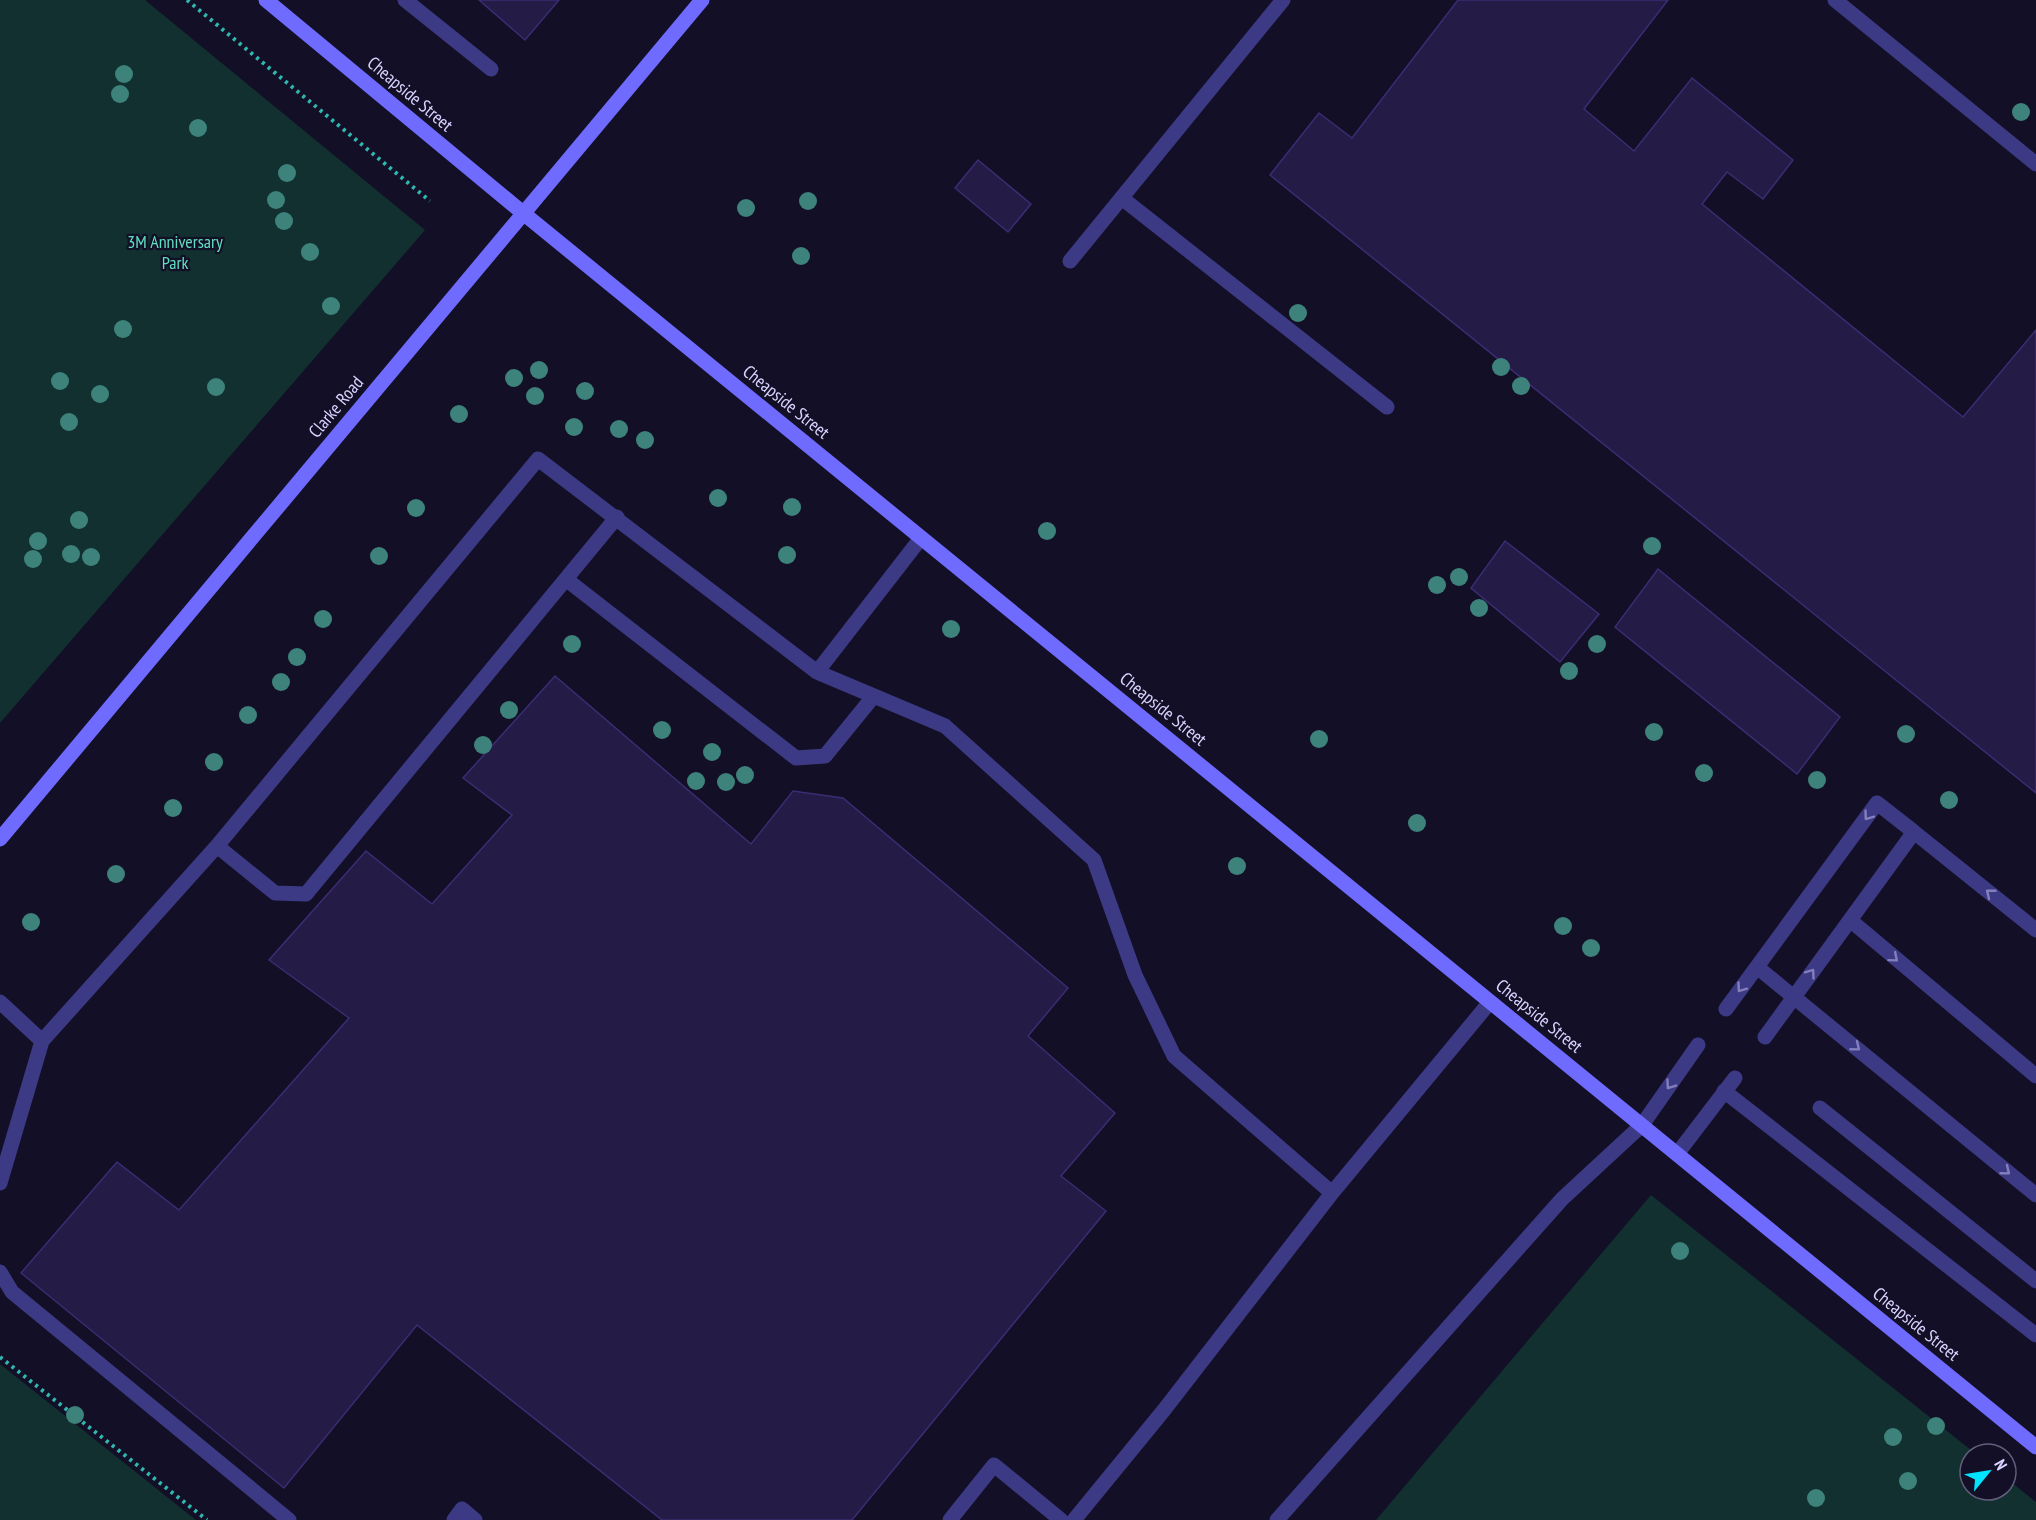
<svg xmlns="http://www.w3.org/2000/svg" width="2036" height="1520" font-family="'PT Sans Narrow',sans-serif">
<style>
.green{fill:#12302f}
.building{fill:#241b47;stroke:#3b2d73;stroke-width:1.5}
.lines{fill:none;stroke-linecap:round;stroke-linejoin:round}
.path{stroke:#2fb8b0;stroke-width:4;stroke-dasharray:3 4.5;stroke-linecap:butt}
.lane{stroke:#3d3a85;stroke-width:15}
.secondary{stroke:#6f6bff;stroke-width:15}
.tree{fill:#3d827b}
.oneway{stroke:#837fbc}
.labels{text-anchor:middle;stroke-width:4.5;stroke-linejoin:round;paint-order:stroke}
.street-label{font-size:18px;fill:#d9d4ff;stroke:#130f26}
.park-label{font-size:18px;fill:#5fe0c0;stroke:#130f26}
</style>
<rect width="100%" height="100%" fill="#130f26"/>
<path class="green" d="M 0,0 L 145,0 L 425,230 L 0,723 Z
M 1651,1195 L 1976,1454 L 1970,1454 L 1970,1490 L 2006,1490 L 2006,1478 L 2036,1502 L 2036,1520 L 1376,1520 Z
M 0,1364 L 196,1520 L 0,1520 Z"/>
<path class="building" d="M 479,0 L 559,0 L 525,40 Z
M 1458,0 L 1668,0 L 1584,109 L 1634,151 L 1692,78 L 1793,160 L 1763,199 L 1727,172 L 1702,204 L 1963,417 L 2036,330 L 2036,793 L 1270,175 L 1319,113 L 1352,138 Z
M 978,160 L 1031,204 L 1008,232 L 955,188 Z
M 1505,541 L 1599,614 L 1560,662 L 1471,588 Z
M 1658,569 L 1840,717 L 1797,774 L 1615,627 Z
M 555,676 L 751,844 L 793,791 L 843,798 L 1068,988 L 1028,1036 L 1115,1113 L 1061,1176 L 1106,1211 L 852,1520 L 662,1520 L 417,1325 L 284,1488 L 21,1273 L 117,1162 L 179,1210 L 349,1018 L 269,960 L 366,851 L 432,904 L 512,815 L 463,778 Z"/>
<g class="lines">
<path class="path" d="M 187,0 L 430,201
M 0,1357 L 207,1520"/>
<path class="lane" d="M 405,0 L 491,69
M 1835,0 L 2036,164
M 1123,199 L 1387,407
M 1070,261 L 1283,0
M 567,580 L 796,758 L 825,756 L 873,697
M 817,672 L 921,538
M 1914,832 L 2036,930
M 217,846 L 275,893 L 306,894 L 617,517
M 1850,920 L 2036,1076
M 1757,967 L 2036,1195
M 0,1002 L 42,1041 L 217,846 L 538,459 L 817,672 L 945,726 L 1094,860 L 1135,975 L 1174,1056 L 1332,1193
M 1726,1009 L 1877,803 L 1914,832 L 1765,1037
M 1724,1091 L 2036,1335
M 1820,1108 L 2036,1281
M 1677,1154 L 1735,1078
M 0,1183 L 42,1041
M 0,1272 L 12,1292 L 289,1520
M 454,1520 L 462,1509 L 475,1520
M 950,1520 L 994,1465 L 1061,1520
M 1074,1520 L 1164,1410 L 1332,1193 L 1490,1002
M 1277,1520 L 1562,1199 L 1642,1125 L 1698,1045"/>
<path class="secondary" d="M 266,0 L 523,213 L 2036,1447
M 0,839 L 702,0"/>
</g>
<g class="tree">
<circle cx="124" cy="74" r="9"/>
<circle cx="120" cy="94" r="9"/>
<circle cx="2021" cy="112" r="9"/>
<circle cx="198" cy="128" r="9"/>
<circle cx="287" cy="173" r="9"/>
<circle cx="276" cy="200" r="9"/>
<circle cx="808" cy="201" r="9"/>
<circle cx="746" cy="208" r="9"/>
<circle cx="284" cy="221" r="9"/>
<circle cx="310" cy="252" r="9"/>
<circle cx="801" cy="256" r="9"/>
<circle cx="331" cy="306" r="9"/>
<circle cx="1298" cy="313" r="9"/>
<circle cx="123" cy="329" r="9"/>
<circle cx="1501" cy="367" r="9"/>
<circle cx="539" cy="370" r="9"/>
<circle cx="514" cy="378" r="9"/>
<circle cx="60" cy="381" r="9"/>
<circle cx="1521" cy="386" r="9"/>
<circle cx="216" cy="387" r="9"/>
<circle cx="585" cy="391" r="9"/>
<circle cx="100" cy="394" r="9"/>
<circle cx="535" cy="396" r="9"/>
<circle cx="459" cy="414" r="9"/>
<circle cx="69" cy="422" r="9"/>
<circle cx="574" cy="427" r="9"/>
<circle cx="619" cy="429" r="9"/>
<circle cx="645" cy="440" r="9"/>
<circle cx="718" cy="498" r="9"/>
<circle cx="792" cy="507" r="9"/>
<circle cx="416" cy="508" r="9"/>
<circle cx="79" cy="520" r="9"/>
<circle cx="1047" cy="531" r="9"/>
<circle cx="38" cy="541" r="9"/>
<circle cx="1652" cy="546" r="9"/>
<circle cx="71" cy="554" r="9"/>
<circle cx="787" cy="555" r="9"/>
<circle cx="379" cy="556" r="9"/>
<circle cx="91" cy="557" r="9"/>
<circle cx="33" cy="559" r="9"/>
<circle cx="1459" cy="577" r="9"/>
<circle cx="1437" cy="585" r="9"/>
<circle cx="1479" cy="608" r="9"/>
<circle cx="323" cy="619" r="9"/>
<circle cx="951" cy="629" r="9"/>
<circle cx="572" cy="644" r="9"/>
<circle cx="1597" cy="644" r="9"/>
<circle cx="297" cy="657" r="9"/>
<circle cx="1569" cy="671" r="9"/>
<circle cx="281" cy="682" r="9"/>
<circle cx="509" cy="710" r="9"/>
<circle cx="248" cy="715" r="9"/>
<circle cx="662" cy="730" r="9"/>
<circle cx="1654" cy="732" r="9"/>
<circle cx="1906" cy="734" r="9"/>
<circle cx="1319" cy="739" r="9"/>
<circle cx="483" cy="745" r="9"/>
<circle cx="712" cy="752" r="9"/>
<circle cx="214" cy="762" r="9"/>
<circle cx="1704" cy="773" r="9"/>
<circle cx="745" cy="775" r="9"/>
<circle cx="1817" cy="780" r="9"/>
<circle cx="696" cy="781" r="9"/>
<circle cx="726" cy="782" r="9"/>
<circle cx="1949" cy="800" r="9"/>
<circle cx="173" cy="808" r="9"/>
<circle cx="1417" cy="823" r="9"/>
<circle cx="1237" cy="866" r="9"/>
<circle cx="116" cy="874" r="9"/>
<circle cx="31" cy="922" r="9"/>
<circle cx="1563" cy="926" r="9"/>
<circle cx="1591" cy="948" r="9"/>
<circle cx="1680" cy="1251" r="9"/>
<circle cx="75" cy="1415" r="9"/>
<circle cx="1936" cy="1426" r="9"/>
<circle cx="1893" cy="1437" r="9"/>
<circle cx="1908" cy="1481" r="9"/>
<circle cx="1816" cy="1498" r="9"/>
</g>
<defs><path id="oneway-chevron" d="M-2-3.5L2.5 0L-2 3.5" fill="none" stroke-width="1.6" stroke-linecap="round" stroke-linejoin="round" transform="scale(1.5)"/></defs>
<g class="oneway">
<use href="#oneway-chevron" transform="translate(1868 816) rotate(126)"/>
<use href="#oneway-chevron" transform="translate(1990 893) rotate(-141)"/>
<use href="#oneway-chevron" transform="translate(1894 958) rotate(40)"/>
<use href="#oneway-chevron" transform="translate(1811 973) rotate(-54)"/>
<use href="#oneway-chevron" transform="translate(1741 988) rotate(126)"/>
<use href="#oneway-chevron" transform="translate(1856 1047) rotate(39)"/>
<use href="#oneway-chevron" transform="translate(1670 1085) rotate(125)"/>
<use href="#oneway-chevron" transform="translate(2006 1171) rotate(39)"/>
</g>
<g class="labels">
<g class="street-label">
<text transform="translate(410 94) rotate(40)" y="6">Cheapside Street</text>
<text transform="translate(786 402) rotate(39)" y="6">Cheapside Street</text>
<text transform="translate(336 407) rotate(-50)" y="6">Clarke Road</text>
<text transform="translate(1163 709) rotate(39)" y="6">Cheapside Street</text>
<text transform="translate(1539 1016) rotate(39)" y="6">Cheapside Street</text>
<text transform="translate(1916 1324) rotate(39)" y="6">Cheapside Street</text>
</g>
<g class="park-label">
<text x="175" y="248">3M Anniversary<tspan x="175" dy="21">Park</tspan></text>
</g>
</g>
<g transform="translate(1988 1472) rotate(60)"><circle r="28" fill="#130f26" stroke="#625e7d" stroke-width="1.5"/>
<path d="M0-4.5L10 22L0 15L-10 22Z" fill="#00e5ff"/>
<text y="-9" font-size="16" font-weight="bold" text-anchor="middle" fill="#d9d4ff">N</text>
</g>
</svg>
